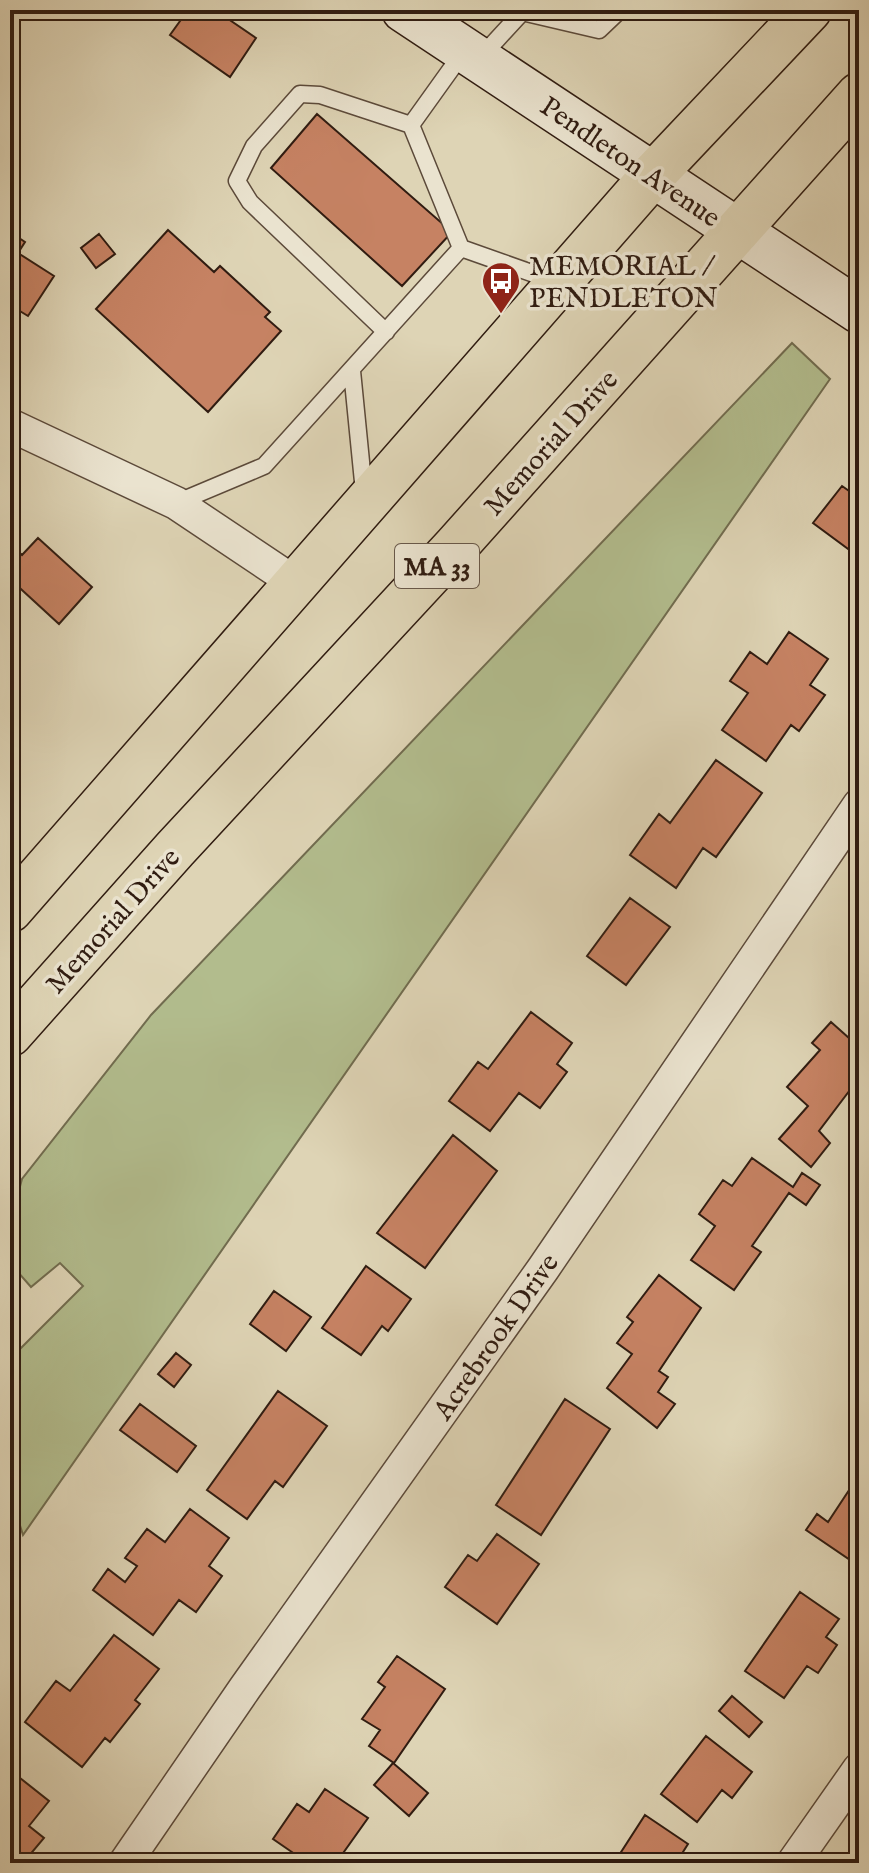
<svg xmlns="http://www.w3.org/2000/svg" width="869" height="1873" font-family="'IM FELL English',serif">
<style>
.green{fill:#b2bc8d;stroke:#716c4f;stroke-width:2}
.building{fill:#c68263;stroke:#301c11;stroke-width:2}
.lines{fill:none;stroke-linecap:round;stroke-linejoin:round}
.lane-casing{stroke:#5c4a3a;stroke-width:19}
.street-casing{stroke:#5c4a3a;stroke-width:35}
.secondary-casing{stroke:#301c11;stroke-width:47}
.primary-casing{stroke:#301c11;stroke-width:47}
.lane{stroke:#eae3cf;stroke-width:16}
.street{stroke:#eae3cf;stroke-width:32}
.secondary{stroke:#eae3cf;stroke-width:44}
.primary{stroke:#ded4b5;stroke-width:44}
.labels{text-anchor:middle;stroke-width:7;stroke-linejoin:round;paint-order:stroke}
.shield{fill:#eae3cf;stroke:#68584a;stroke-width:2}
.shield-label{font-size:26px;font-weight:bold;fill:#301c11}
.street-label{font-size:28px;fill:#301c11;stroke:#eae3cf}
.poi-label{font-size:28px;fill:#301c11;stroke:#eae3cf;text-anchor:start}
</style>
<rect width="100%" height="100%" fill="#ded4b5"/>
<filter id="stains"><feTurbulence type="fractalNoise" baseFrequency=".0025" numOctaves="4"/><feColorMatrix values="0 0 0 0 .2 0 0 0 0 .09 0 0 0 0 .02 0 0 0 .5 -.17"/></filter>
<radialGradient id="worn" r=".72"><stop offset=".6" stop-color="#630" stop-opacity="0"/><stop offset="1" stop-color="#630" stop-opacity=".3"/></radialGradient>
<path class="green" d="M 792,343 L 830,379 L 23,1535 L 10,1494 L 10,1359 L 83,1286 L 60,1263 L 31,1287 L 10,1263 L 10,1224 L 22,1179 L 151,1015 Z"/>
<path class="building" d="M 188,10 L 215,10 L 256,38 L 230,77 L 170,35 Z
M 317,114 L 452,232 L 402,286 L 271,168 Z
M 168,230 L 214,272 L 220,266 L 270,312 L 265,317 L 281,331 L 208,412 L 96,309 Z
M 10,232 L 25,242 L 18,253 L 54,276 L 28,316 L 10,305 Z
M 99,234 L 115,254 L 96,268 L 81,248 Z
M 842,486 L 859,498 L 859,557 L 813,523 Z
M 38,538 L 92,587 L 59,624 L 10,579 L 10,544 L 22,555 Z
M 789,632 L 828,659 L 810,685 L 825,695 L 799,731 L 791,725 L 766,761 L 722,730 L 748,693 L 730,681 L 750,652 L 767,664 Z
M 716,760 L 762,793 L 716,857 L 703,848 L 676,888 L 630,855 L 659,814 L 670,823 Z
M 630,898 L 670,927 L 626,985 L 587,956 Z
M 531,1012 L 572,1043 L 557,1064 L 567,1072 L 540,1108 L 519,1093 L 490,1131 L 449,1101 L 478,1062 L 488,1069 Z
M 831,1022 L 859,1047 L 859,1078 L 819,1131 L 830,1143 L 811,1167 L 779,1139 L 808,1106 L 787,1087 L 820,1050 L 812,1043 Z
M 453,1135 L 497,1171 L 425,1268 L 377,1233 Z
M 752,1158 L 793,1187 L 802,1173 L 820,1185 L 806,1205 L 789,1193 L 752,1246 L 761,1252 L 734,1290 L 691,1260 L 715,1226 L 699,1214 L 723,1180 L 732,1186 Z
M 366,1266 L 411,1299 L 388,1331 L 382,1326 L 361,1355 L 322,1328 Z
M 659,1275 L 701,1308 L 659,1371 L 668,1377 L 658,1392 L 675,1404 L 657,1428 L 607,1388 L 632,1354 L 617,1343 L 633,1322 L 627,1317 Z
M 274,1291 L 311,1317 L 286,1351 L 250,1324 Z
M 176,1353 L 191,1365 L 174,1387 L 158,1374 Z
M 278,1391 L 327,1426 L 283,1487 L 275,1481 L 247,1519 L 207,1490 Z
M 565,1399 L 610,1429 L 541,1535 L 496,1505 Z
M 140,1404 L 196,1446 L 177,1472 L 120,1430 Z
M 859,1475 L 859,1566 L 806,1530 L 817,1514 L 828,1522 Z
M 190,1509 L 229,1538 L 209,1566 L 222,1576 L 196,1612 L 179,1600 L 153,1635 L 93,1590 L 108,1569 L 125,1582 L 137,1566 L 125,1558 L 147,1529 L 165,1542 Z
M 497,1534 L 539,1564 L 497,1624 L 445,1587 L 468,1555 L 477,1561 Z
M 800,1592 L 839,1619 L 826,1637 L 837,1645 L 818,1673 L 807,1666 L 784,1698 L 745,1671 Z
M 114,1635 L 159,1669 L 135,1700 L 140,1704 L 110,1742 L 105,1738 L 82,1767 L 25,1722 L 56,1681 L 70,1691 Z
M 397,1656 L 445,1689 L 394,1763 L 369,1746 L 380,1730 L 362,1719 L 385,1687 L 378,1682 Z
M 732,1696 L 762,1722 L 749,1737 L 719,1711 Z
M 706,1736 L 752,1772 L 732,1798 L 722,1790 L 697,1822 L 661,1794 Z
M 393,1763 L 428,1793 L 409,1816 L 374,1785 Z
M 15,1774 L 49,1801 L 29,1826 L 44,1838 L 23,1863 L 10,1862 L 10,1780 Z
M 325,1789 L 368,1818 L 336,1863 L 300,1863 L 302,1859 L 273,1839 L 297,1804 L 309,1812 Z
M 645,1815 L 688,1844 L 676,1863 L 614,1863 Z"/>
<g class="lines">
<defs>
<path id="lane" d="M 522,12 L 599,30 L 620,10
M 480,58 L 524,10
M 461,248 L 557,282
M 386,332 L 250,202 L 237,181 L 254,146 L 300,94 L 320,95 L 411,125
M 352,371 L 364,492
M 176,503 L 264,466 L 461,248 L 411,125 L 464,51"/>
<path id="street" d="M 10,425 L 176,503 L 297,584
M 125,1863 L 245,1688 L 543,1269 L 859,805
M 793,1863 L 859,1769"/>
<path id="secondary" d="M 404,10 L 859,311"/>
<path id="primary" d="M 10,910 L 653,175 L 809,10
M 10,1034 L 175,849 L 455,547 L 859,95"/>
</defs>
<use href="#lane" class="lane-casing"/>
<use href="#street" class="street-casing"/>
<use href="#secondary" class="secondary-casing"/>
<use href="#primary" class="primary-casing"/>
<use href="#lane" class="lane"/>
<use href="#street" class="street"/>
<use href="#secondary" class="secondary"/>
<use href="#primary" class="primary"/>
</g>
<defs>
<symbol id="bus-pin" viewBox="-11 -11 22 30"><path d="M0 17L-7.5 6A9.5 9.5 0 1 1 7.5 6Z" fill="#8f2418" stroke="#eae3cf"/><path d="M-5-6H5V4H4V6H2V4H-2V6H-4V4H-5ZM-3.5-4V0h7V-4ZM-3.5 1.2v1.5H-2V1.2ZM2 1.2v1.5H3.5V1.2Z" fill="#fff"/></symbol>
</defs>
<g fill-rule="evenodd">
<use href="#bus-pin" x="479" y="259" width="44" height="60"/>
</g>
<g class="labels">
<rect class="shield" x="395" y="544" width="84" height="44" rx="6"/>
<g class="shield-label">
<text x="437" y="575">MA 33</text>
</g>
<g class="street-label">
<text transform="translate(631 161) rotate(34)" y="10">Pendleton Avenue</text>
<text transform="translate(550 442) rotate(-48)" y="10">Memorial Drive</text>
<text transform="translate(112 920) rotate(-48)" y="10">Memorial Drive</text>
<text transform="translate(495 1336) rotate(-55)" y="10">Acrebrook Drive</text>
</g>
<g class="poi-label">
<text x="529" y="275">MEMORIAL /<tspan x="529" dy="32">PENDLETON</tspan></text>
</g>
</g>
<rect width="869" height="1873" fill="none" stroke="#ded4b5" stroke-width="40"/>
<rect x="12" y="12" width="845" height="1849" fill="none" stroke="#301c11" stroke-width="4"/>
<rect x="20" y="20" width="829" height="1833" fill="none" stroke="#301c11" stroke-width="2"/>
<rect width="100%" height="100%" filter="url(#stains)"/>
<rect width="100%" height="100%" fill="url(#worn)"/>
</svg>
